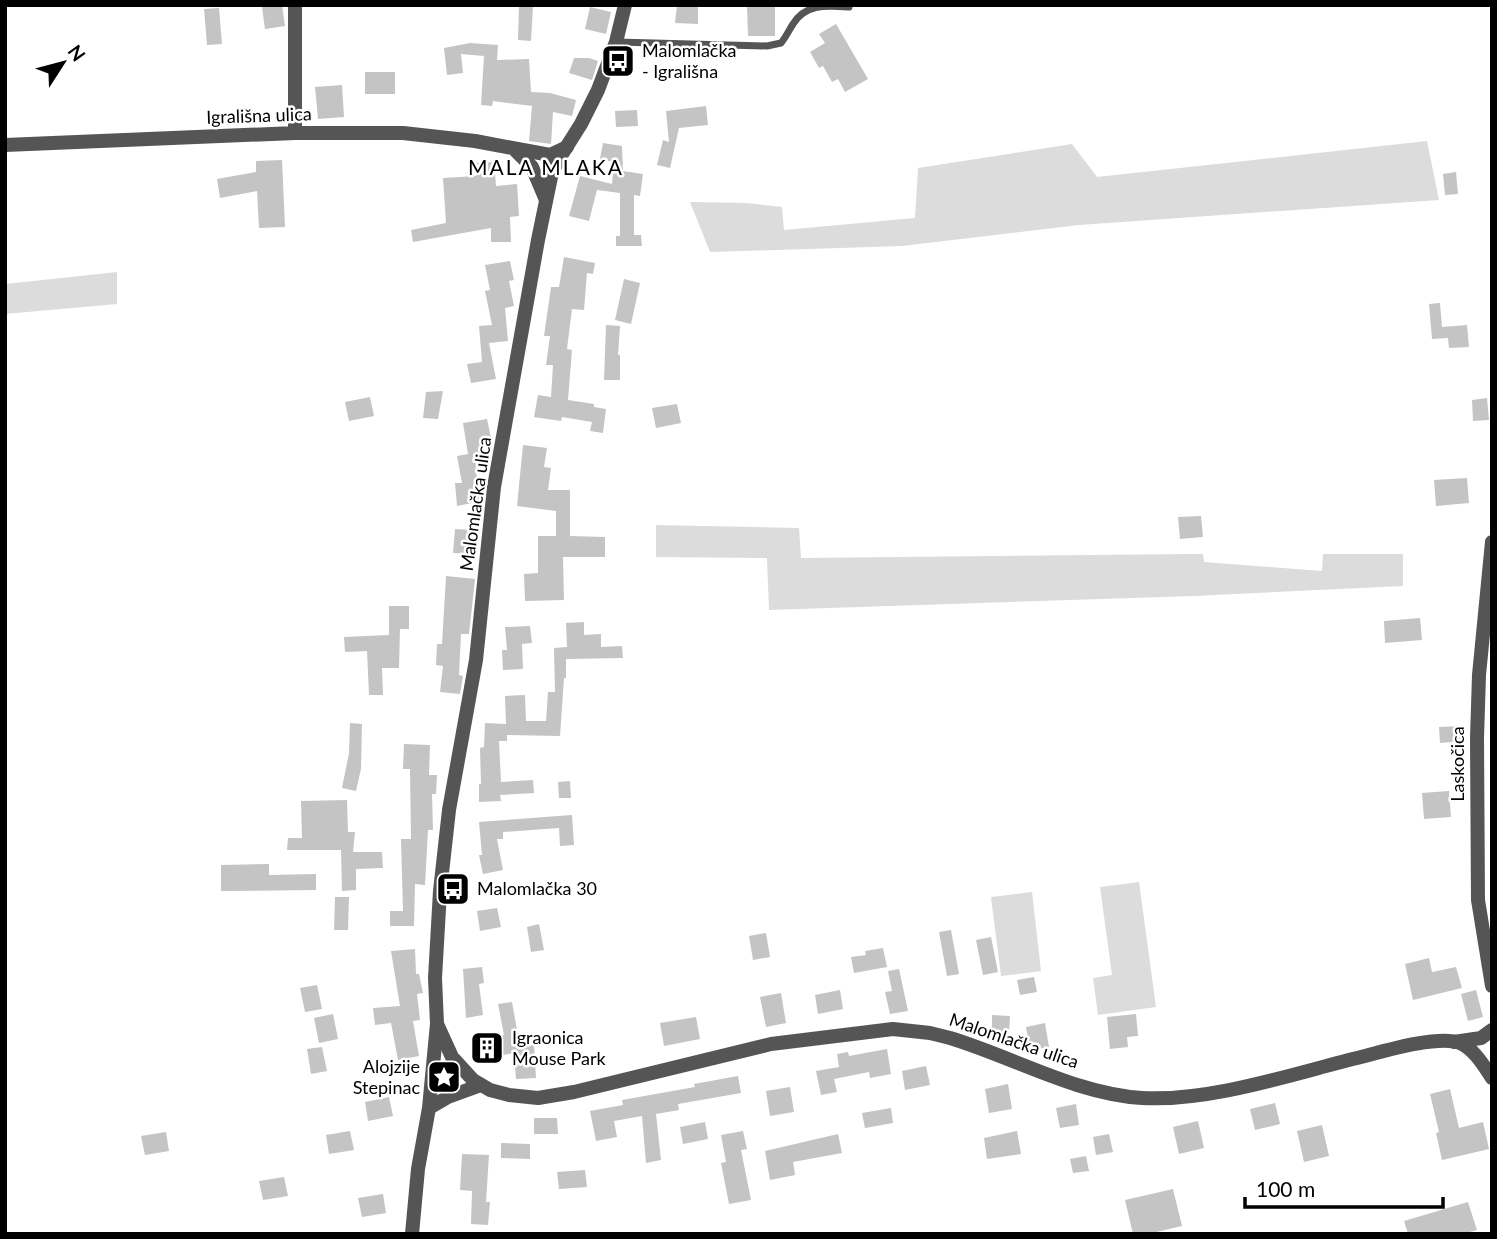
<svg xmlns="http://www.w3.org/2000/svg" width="1497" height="1239" font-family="Lato,sans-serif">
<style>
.green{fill:#dcdcdc}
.building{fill:#c4c4c4}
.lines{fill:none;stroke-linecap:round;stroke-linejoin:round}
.service{stroke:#555;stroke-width:7}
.minor{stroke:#555;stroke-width:14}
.tertiary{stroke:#555;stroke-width:14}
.labels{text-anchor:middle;stroke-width:5;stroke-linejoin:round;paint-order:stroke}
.poi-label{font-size:18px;fill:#000;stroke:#fff;text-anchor:start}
.street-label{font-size:18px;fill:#000;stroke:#fff}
.quarter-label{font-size:21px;letter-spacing:2px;fill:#000;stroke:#fff}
</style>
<rect width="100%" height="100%" fill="#fff"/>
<path class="green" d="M 1427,141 L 1439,200 L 1079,225 L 902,246 L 710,252 L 690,202 L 746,203 L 782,207 L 784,230 L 915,218 L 918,168 L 1072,144 L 1097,177 Z
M 117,272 L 117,304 L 5,314 L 5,284 Z
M 656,525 L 799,528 L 801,558 L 1192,554 L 1203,554 L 1204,562 L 1322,571 L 1323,554 L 1403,554 L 1403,586 L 1194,596 L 769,610 L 767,558 L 656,557 Z
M 1139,882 L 1156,1007 L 1098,1015 L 1093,978 L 1112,975 L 1100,887 Z
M 1032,892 L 1041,971 L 1001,976 L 991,897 Z
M 444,1065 C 451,1067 456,1072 456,1079 L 443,1075 L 442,1079 L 454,1082 L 449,1088 L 444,1087 L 436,1077 L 439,1068 Z"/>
<path class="building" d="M 271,5 L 282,5 L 285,26 L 265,29 L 262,7 Z
M 519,5 L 533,6 L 531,41 L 518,40 Z
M 677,5 L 698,5 L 698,24 L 675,23 Z
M 747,5 L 775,5 L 775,36 L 748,36 Z
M 590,7 L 611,12 L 606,34 L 585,29 Z
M 219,8 L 222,44 L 207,45 L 204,9 Z
M 836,24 L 868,79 L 845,92 L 838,79 L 832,82 L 823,66 L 819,68 L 810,52 L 825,43 L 819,34 Z
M 470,43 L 498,45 L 497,60 L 529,59 L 531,92 L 550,93 L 576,100 L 572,116 L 553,112 L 551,144 L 529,141 L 532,106 L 493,101 L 492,106 L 481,105 L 484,56 L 461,54 L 463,73 L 447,75 L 444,48 Z
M 574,58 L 589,58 L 598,61 L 592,80 L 569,73 Z
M 365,72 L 395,72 L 395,94 L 365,94 Z
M 342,85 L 344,117 L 318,119 L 315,87 Z
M 706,106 L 708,125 L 679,128 L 670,168 L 657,165 L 663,140 L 669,142 L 666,111 Z
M 637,110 L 638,126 L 616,127 L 615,111 Z
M 603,143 L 622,146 L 623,171 L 643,174 L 640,196 L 634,195 L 634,235 L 641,235 L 642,246 L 616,246 L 616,236 L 620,236 L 620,193 L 597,190 L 589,221 L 569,216 L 580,176 L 612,184 L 614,162 L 600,159 Z
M 282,160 L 285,227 L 259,228 L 257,191 L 220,198 L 217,179 L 256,172 L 256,161 Z
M 494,162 L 496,186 L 517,184 L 519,216 L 510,217 L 511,242 L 491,242 L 491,228 L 413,242 L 411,230 L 446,223 L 443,178 L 476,176 L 475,163 Z
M 1456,172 L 1458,194 L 1445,195 L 1443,174 Z
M 564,257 L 595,263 L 593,274 L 587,273 L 584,310 L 572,309 L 567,349 L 572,350 L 568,400 L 594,404 L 594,407 L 606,409 L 603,433 L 590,431 L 592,422 L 562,417 L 561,421 L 534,417 L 538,395 L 551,397 L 553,365 L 546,365 L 550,336 L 544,336 L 551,287 L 559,287 Z
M 510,261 L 514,280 L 509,281 L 514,306 L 505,308 L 508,341 L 489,343 L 496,379 L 471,383 L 467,364 L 482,362 L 479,326 L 492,325 L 485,291 L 490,290 L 485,265 Z
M 624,279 L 640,283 L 631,324 L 615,320 Z
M 1440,303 L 1442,327 L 1467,325 L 1469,347 L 1449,348 L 1448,338 L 1432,339 L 1429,304 Z
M 606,325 L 620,326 L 618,355 L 620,355 L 620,380 L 604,380 Z
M 443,391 L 438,419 L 423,418 L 426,392 Z
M 370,397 L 374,416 L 349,421 L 345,402 Z
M 1487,398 L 1489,420 L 1473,421 L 1472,400 Z
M 677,404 L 681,423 L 656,428 L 652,408 Z
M 487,419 L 491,438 L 480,440 L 485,470 L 476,472 L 482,501 L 457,506 L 455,483 L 462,483 L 457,456 L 468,454 L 463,423 Z
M 523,445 L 547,448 L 544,467 L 551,468 L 548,490 L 570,490 L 570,536 L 605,537 L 605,557 L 563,557 L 564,600 L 525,601 L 524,574 L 538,573 L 538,536 L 556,536 L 556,511 L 517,506 Z
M 1467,478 L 1469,503 L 1436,506 L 1434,480 Z
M 1201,516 L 1203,537 L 1180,539 L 1178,517 Z
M 455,529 L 472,530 L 470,554 L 453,553 Z
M 446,576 L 475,579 L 469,634 L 461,634 L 459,675 L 463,676 L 460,694 L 440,692 L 443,666 L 436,665 L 437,644 L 442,644 Z
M 389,606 L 409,606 L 409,629 L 400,629 L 399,668 L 382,668 L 383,695 L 369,695 L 367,651 L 345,652 L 344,637 L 389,635 Z
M 1420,618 L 1422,640 L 1385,643 L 1384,621 Z
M 584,622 L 584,635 L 601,634 L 601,647 L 622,646 L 623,658 L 566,659 L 566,678 L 564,678 L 560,736 L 507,735 L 507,741 L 499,741 L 501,782 L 533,780 L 534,793 L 500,795 L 501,801 L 479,802 L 479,784 L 481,784 L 480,748 L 484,747 L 485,723 L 506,724 L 505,696 L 525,695 L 526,721 L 546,721 L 548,692 L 555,692 L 554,648 L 567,647 L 566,623 Z
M 530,626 L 532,643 L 522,644 L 523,669 L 503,670 L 502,650 L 507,650 L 505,627 Z
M 350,723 L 362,724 L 361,769 L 356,791 L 342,788 L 349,753 Z
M 1463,726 L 1465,741 L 1440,743 L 1439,727 Z
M 404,744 L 430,745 L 429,775 L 437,775 L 436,794 L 432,794 L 433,830 L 428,830 L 425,885 L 415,884 L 414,926 L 390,926 L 390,911 L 403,911 L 401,839 L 411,839 L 410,769 L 403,769 Z
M 570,781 L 571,798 L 559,798 L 558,782 Z
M 1449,791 L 1451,817 L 1424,819 L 1422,793 Z
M 347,800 L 348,832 L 355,832 L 353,852 L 382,852 L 383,868 L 356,869 L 356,890 L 342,891 L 341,850 L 287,850 L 288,838 L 302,838 L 301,801 Z
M 572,815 L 574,845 L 560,846 L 559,828 L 503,832 L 503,839 L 497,839 L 503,870 L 483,874 L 479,855 L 482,855 L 479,822 Z
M 269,864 L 269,875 L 316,874 L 316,890 L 221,891 L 221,865 Z
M 335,897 L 349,897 L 348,930 L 334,930 Z
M 497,908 L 501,927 L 480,931 L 477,911 Z
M 539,924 L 544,950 L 531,952 L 527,927 Z
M 951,930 L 959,974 L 947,976 L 939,932 Z
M 766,933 L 770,957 L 753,960 L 749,936 Z
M 991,937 L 998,972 L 983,975 L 976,940 Z
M 883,948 L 887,967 L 854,973 L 851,957 L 866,955 L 865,951 Z
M 415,949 L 416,974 L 419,974 L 423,993 L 417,994 L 420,1020 L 413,1021 L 419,1056 L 398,1060 L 391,1023 L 375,1025 L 373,1008 L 400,1006 L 391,951 Z
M 1429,958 L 1432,972 L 1456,967 L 1462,988 L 1413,1000 L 1405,964 Z
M 482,967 L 484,983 L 479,984 L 483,1015 L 466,1018 L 463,969 Z
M 899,969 L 908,1011 L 890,1014 L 885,992 L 892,991 L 888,971 Z
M 1034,977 L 1037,992 L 1020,995 L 1017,980 Z
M 317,985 L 322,1009 L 305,1012 L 300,988 Z
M 840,990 L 843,1009 L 818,1014 L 815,995 Z
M 1476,990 L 1483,1017 L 1468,1021 L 1461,994 Z
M 781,993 L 786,1023 L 766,1027 L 760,997 Z
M 512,1002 L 520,1046 L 534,1045 L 536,1078 L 516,1079 L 514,1053 L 476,1060 L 473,1041 L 504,1035 L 498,1004 Z
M 333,1014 L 338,1039 L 319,1043 L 314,1018 Z
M 1136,1014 L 1138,1036 L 1127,1037 L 1128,1047 L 1110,1049 L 1107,1017 Z
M 992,1015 L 1010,1016 L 1009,1035 L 992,1035 Z
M 696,1017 L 700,1039 L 664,1046 L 660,1023 Z
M 1045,1023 L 1049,1047 L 1030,1050 L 1026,1027 Z
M 322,1047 L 327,1071 L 311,1074 L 307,1049 Z
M 887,1049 L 891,1074 L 870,1078 L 869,1072 L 834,1079 L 837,1092 L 821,1095 L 816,1071 L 839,1067 L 837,1054 L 848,1052 L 849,1056 Z
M 926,1066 L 930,1085 L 905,1090 L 902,1071 Z
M 738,1076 L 741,1093 L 678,1104 L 679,1110 L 656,1114 L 661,1160 L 646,1163 L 642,1116 L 614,1121 L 617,1137 L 596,1141 L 590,1111 L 623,1105 L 622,1100 L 695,1087 L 694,1084 Z
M 1008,1084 L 1012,1109 L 989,1113 L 985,1089 Z
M 790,1087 L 794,1112 L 770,1116 L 766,1091 Z
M 1450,1089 L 1459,1128 L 1483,1122 L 1489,1149 L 1442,1160 L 1436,1133 L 1439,1132 L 1430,1094 Z
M 389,1097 L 393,1116 L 368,1121 L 365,1102 Z
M 1275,1103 L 1280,1124 L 1255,1130 L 1250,1109 Z
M 1076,1104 L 1079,1125 L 1060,1128 L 1056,1108 Z
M 891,1108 L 893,1123 L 865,1128 L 862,1113 Z
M 534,1118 L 557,1118 L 558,1134 L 534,1134 Z
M 1198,1121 L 1204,1148 L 1179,1154 L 1173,1127 Z
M 705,1122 L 708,1139 L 683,1144 L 680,1127 Z
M 1322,1125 L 1329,1156 L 1304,1162 L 1297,1131 Z
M 350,1131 L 354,1150 L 329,1154 L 326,1135 Z
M 743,1131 L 747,1149 L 741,1150 L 751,1200 L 729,1204 L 721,1163 L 726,1162 L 721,1135 Z
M 1017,1131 L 1021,1154 L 987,1159 L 984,1138 Z
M 166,1132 L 169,1151 L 145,1155 L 141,1136 Z
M 838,1134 L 842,1153 L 793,1162 L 795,1175 L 770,1180 L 765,1151 Z
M 1109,1134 L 1113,1152 L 1096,1155 L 1093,1137 Z
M 501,1143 L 530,1144 L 530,1159 L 501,1158 Z
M 462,1154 L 489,1155 L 486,1202 L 490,1202 L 488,1225 L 471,1224 L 472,1191 L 460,1190 Z
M 1086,1156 L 1089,1171 L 1073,1173 L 1070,1159 Z
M 585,1170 L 587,1187 L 559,1189 L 557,1172 Z
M 284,1177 L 288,1196 L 263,1200 L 259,1181 Z
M 1173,1189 L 1182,1226 L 1148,1234 L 1133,1234 L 1125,1200 Z
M 383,1194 L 386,1213 L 362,1217 L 358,1198 Z
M 1468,1202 L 1477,1230 L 1463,1234 L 1408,1234 L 1404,1221 Z"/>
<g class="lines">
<path class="service" d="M 617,42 L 767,46 L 781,43 C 786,37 789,30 793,24 C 806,3 828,6 849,7"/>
<path class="minor" d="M 295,5 L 295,133
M 5,145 L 295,133 L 403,133 L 475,141 L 550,155 L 567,147
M 516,151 L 532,167 L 546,200
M 1492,542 L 1479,675 L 1477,738 L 1478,900 L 1492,986
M 1454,1042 L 1481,1038 L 1492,1030
M 429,1108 L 448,1097 L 481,1085
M 412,1234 L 418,1169 L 429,1108 L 437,1024"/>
<path class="tertiary" d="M 625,5 L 616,42 L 598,90 L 581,124 L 557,162 L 551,177 L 538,240 L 494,487 L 476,660 L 449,810 L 440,891 L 435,978 L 437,1024 L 452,1057 L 473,1080 L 490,1090 L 509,1095 L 538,1098 L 574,1092 L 771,1044 L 893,1029 L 930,1033 L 950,1038 C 1013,1057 1076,1094 1142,1098 C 1211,1102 1295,1073 1361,1057 C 1384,1051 1438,1035 1460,1043 C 1474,1049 1484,1066 1492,1078"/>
</g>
<defs>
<symbol id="bus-square" viewBox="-11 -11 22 22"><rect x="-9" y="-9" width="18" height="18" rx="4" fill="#000" stroke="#fff"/><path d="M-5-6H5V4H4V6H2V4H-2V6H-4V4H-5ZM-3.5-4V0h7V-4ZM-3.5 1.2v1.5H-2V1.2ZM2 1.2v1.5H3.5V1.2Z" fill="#fff"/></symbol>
<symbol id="building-square" viewBox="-11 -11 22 22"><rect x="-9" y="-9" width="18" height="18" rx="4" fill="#000" stroke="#fff"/><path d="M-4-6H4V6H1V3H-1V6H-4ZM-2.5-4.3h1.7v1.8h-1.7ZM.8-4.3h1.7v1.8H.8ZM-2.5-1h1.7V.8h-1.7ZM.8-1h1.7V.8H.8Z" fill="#fff"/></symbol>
<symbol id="sight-square" viewBox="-11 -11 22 22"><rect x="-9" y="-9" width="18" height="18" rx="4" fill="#000" stroke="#fff"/><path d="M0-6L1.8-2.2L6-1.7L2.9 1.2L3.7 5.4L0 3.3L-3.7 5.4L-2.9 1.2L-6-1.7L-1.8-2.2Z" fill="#fff"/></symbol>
</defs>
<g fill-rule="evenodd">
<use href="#bus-square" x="599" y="42" width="38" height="38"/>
<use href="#bus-square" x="434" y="870" width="38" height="38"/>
<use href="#building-square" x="468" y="1029" width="38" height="38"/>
<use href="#sight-square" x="425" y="1058" width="38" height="38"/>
</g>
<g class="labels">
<g class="poi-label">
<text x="642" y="57">Malomlačka<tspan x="642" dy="21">- Igrališna</tspan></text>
<text x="477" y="895">Malomlačka 30</text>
<text x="512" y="1044">Igraonica<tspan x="512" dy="21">Mouse Park</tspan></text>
<text x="420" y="1073" text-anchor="end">Alojzije<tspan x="420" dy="21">Stepinac</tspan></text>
</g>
<g class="street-label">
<text transform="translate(259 116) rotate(-2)" y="6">Igrališna ulica</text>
<text transform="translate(476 504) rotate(-82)" y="6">Malomlačka ulica</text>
<text transform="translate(1458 764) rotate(-90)" y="6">Laskočica</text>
<text transform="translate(1014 1041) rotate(19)" y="6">Malomlačka ulica</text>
</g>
<g class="quarter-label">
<text x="546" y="175">MALA MLAKA</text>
</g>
</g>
<rect width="1497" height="1239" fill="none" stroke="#000000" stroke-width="14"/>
<g transform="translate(63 63) rotate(54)" stroke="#ffffff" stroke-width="5" paint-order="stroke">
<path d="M0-5L12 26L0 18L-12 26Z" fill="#000000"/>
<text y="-10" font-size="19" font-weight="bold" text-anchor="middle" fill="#000000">N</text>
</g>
<path d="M1245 1197v10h198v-10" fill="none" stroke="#000000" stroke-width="3.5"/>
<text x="1256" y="1197" font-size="21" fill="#000000" stroke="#ffffff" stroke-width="5" paint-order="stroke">100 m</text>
</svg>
